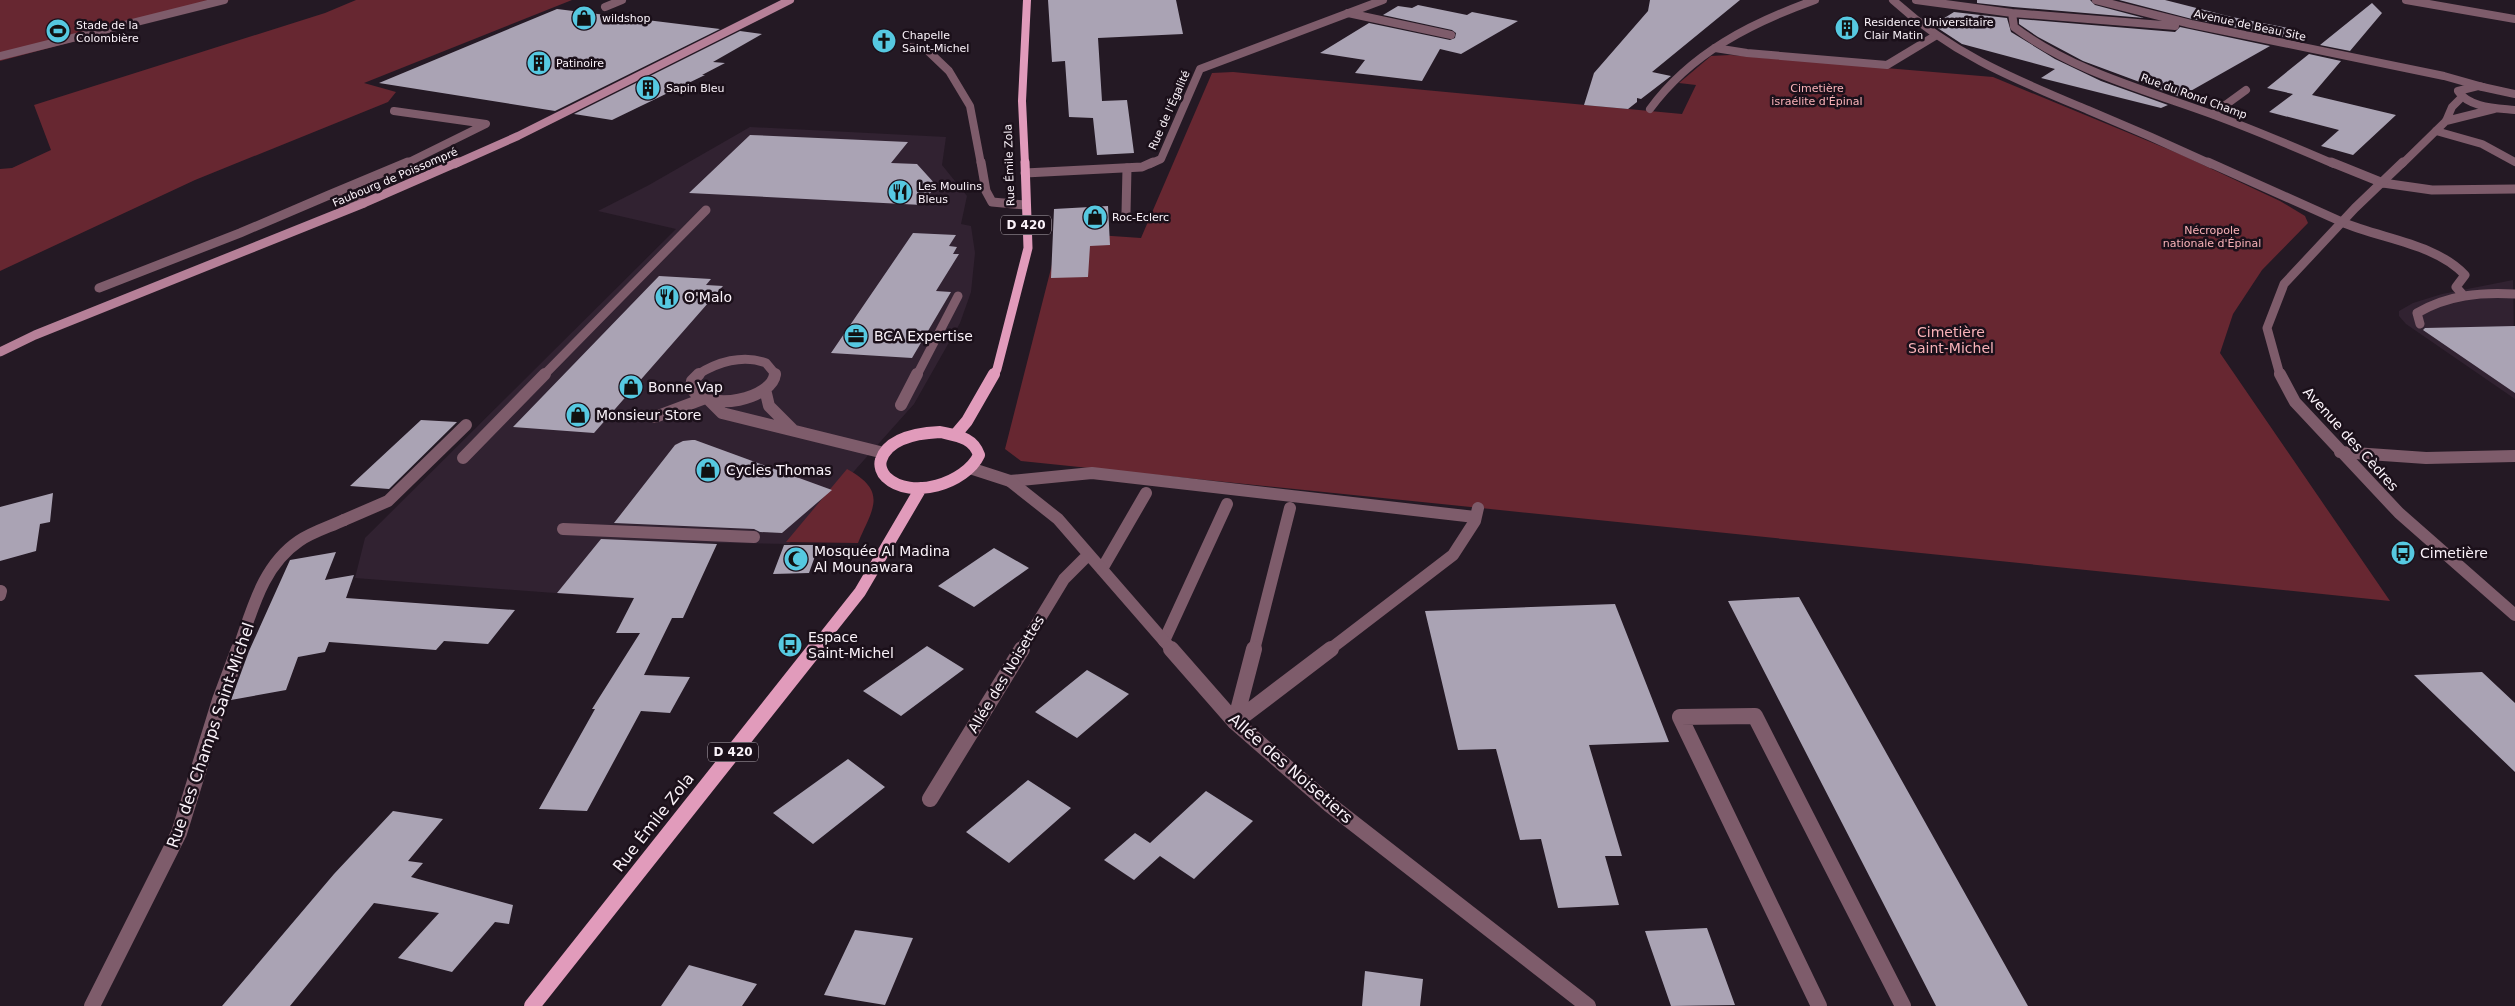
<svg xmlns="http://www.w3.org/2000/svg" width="2515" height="1006" font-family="'DejaVu Sans',sans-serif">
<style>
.built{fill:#312231}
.green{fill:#672731}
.building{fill:#aaa3b4}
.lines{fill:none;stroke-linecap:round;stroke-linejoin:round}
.service-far3{stroke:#7e5c6b;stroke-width:8}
.service-far2{stroke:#7e5c6b;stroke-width:9}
.service-far1{stroke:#7e5c6b;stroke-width:12}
.service{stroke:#7e5c6b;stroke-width:16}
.minor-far3{stroke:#7e5c6b;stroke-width:8}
.minor-far2{stroke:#7e5c6b;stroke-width:9}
.minor-far1{stroke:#7e5c6b;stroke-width:12}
.minor{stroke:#7e5c6b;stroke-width:16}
.tertiary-far2{stroke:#7e5c6b;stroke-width:8}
.tertiary-far1{stroke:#7e5c6b;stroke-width:9}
.tertiary{stroke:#7e5c6b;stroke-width:12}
.secondary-far1{stroke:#b68098;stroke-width:8}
.secondary{stroke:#b68098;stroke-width:9}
.primary-far3{stroke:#e19bbb;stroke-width:8}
.primary-far2{stroke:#e19bbb;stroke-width:9}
.primary-far1{stroke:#e19bbb;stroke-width:12}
.primary{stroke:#e19bbb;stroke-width:16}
.labels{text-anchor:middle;stroke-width:5;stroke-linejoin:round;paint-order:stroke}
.far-poi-label{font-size:11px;fill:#faf2f9;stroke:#1b101a;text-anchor:start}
.far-street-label{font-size:11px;fill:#faf2f9;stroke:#1b101a}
.far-park-label{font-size:11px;fill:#f9b2b8;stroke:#1b101a}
.shield{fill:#1b101a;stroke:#b7aeb6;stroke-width:1}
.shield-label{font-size:12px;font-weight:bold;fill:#faf2f9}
.poi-label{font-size:14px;fill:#faf2f9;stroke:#1b101a;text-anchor:start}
.park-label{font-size:14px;fill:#f9b2b8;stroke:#1b101a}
.street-label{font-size:14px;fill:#faf2f9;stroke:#1b101a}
.near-street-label{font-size:16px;fill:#faf2f9;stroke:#1b101a}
</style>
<rect width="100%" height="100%" fill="#241924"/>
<path class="built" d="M 750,127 L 946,137 L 942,165 L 967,196 L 961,224 L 971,226 L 975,253 L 971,292 L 960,323 L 914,404 L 789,544 L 658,542 L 651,546 L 621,598 L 355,578 L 365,538 L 676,229 L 598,211 L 649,185 Z
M 2513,280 L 2515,399 L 2406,324 L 2399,316 L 2399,311 L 2413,303 L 2442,294 Z"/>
<path class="green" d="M 0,0 L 230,0 L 0,61 Z
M 356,0 L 572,0 L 364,83 L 396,92 L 388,102 L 195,180 L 0,271 L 0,169 L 12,168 L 51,150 L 34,105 L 325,13 Z
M 1730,55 L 1993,77 L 2182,155 L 2280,201 L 2305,216 L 2308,223 L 2262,270 L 2233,314 L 2220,353 L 2390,601 L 1021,461 L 1005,449 L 1056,249 L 1053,232 L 1141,238 L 1212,73 L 1233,72 L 1682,114 L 1696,85 L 1679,83 L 1711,56 Z
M 847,469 C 889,492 872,509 858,543 L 786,542 Z"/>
<path class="building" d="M 1048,0 L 1176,0 L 1183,34 L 1098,38 L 1102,101 L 1127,100 L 1134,153 L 1097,155 L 1093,118 L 1069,117 L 1065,61 L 1052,62 Z
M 1650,0 L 1740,0 L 1652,72 L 1671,76 L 1641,99 L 1637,98 L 1637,102 L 1628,109 L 1584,105 L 1594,73 L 1648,11 Z
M 1977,0 L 2090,0 L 2095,5 L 2144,18 L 2013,7 L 1977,3 Z
M 2119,0 L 2165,0 L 2232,17 L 2298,30 L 2284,37 L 2192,19 Z
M 2372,3 L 2382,13 L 2350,51 L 2320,45 Z
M 1418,5 L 1467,15 L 1472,12 L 1518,21 L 1461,54 L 1440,49 L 1422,81 L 1355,73 L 1365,60 L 1320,53 L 1369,23 L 1450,40 L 1455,38 L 1456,33 L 1452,30 L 1383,15 L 1398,6 L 1412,8 Z
M 557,9 L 720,29 L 555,111 L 379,83 Z
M 1954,12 L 2007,18 L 2011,32 L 2055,59 L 2101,81 L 2168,105 L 2161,108 L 2041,78 L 2055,69 L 1962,44 L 1933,25 Z
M 2019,19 L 2175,32 L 2180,27 L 2270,46 L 2180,97 L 2083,61 L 2038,37 L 2019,24 Z
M 740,31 L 762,34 L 713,62 L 725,63 L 702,75 L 705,75 L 612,120 L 574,114 Z
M 2309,54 L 2341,61 L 2312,95 L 2396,115 L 2353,155 L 2321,146 L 2339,130 L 2269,112 L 2293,94 L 2267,88 Z
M 750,135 L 908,142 L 891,163 L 917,164 L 936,185 L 922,205 L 689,193 Z
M 1108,206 L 1110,245 L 1090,246 L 1088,277 L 1051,278 L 1054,209 Z
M 913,233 L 956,235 L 949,246 L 957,247 L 953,254 L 959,254 L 936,291 L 951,292 L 912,358 L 831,353 Z
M 659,276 L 711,279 L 706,285 L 723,286 L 594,433 L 513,427 Z
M 2515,326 L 2515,393 L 2423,330 L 2425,328 Z
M 421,420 L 457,422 L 389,489 L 350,486 Z
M 692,440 L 695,440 L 832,490 L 782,533 L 760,532 L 754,529 L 614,523 L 675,445 L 683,441 Z
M 53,493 L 50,522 L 40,524 L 36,551 L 0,561 L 0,507 Z
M 601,539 L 717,544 L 683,618 L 672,618 L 644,675 L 690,677 L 670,713 L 641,711 L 587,811 L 539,809 L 595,709 L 592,709 L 640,633 L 616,633 L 634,598 L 557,593 Z
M 784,545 L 819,545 L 809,573 L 773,574 Z
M 994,548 L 1029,568 L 974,607 L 938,586 Z
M 336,552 L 325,580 L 354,575 L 346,598 L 515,610 L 488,644 L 444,641 L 436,650 L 329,642 L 325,652 L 298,657 L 286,690 L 231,700 L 249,651 L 290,560 Z
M 1799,597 L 2028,1006 L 1936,1006 L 1728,601 Z
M 1615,604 L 1669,742 L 1589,745 L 1622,856 L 1605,856 L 1619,905 L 1558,908 L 1541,839 L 1520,840 L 1496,749 L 1458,750 L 1425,611 Z
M 927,646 L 964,669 L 901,716 L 863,691 Z
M 1087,670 L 1129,694 L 1077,738 L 1035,712 Z
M 2482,672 L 2515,703 L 2515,772 L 2414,675 Z
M 848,759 L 885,787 L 813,844 L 773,813 Z
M 1028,780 L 1071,808 L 1009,863 L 966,832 Z
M 1206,791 L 1253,821 L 1194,879 L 1160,856 L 1134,880 L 1104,860 L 1135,833 L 1150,843 Z
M 393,811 L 443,819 L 408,861 L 423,863 L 411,877 L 513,905 L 509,924 L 495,922 L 452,972 L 398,958 L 439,913 L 374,903 L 290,1006 L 222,1006 L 334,874 Z
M 1707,928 L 1735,1005 L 1671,1006 L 1645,931 Z
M 855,930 L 913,938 L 885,1005 L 824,995 Z
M 689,965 L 757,984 L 742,1006 L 661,1006 Z
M 1365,971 L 1423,979 L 1420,1006 L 1362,1006 Z"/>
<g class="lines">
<path class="service-far3" d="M 605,7 L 622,0
M 1348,13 L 1451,35
M 910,47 L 926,49 L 949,71 L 970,106 L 981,164
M 1715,48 L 1747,53 L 1887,65 L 1935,36
M 0,56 L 224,0
M 394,111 L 486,124 L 405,164
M 2213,114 L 2246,90
M 2436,131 L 2482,144 L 2515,162"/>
<path class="service-far2" d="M 981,162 L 986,191 L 992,202 L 1025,205
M 2383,183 L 2432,190 L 2515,189
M 329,195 L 408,162
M 1126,213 L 1127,168
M 2342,222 C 2381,239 2435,243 2465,275 L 2456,287 L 2464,296
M 99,288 L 240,233 L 329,195 L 364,203
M 2420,324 L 2417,313 C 2448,295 2480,292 2515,294
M 544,375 L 706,210
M 917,375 L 958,296"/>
<path class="service-far1" d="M 901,405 L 917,374
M 463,458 L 545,374
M 1010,481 L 1092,473 L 1475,517
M 344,520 L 388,501 L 466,425
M 563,529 L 754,537
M 1102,569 L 1146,493
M 0,595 L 1,591
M 1164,641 L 1227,504
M 1254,650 L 1290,508
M 1329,650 L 1453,555 L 1475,521 L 1478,508"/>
<path class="service" d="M 1235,722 L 1331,649
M 1235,722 L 1254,649
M 1819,1006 L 1680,717 L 1755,716 L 1903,1006"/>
<path class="minor-far3" d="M 1893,0 C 1953,55 2014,79 2088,110 C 2129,127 2170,145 2211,164
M 1916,0 L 2012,13 L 2175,26
M 2096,0 L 2191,24 L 2444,76 L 2483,87
M 2406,0 L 2515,19
M 2012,13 L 2014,27 C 2070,69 2135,87 2200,110 C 2246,126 2290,145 2334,164
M 1650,109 C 1691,53 1751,23 1815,0
M 1150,164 L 1161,159 L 1200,69 L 1383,0"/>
<path class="minor-far2" d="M 2208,162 L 2342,222
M 2331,162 L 2383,183
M 1025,173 L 1142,167 L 1153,162
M 697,375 C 717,362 743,354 766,363 L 776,375"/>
<path class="minor-far1" d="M 699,374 L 692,381 L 691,388 C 709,414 773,398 775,374
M 765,389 L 769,406 L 793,430
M 710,401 L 722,413 L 884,453
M 655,417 L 703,399
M 2340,452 L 2426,458 L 2515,456
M 973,469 L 1010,481 L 1058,519 L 1172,650
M 238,650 C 252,611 262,566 299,541 C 312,532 329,527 344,520
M 1021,650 L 1064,579 L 1088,555"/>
<path class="minor" d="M 1171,649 L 1235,722 L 1330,805 L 1588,1006
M 930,799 L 1022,649
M 92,1006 L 179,833 L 220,700 L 239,649"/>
<path class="tertiary-far2" d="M 2515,94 L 2478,86 L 2458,91 C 2469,108 2497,108 2515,110
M 2446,121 L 2494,109
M 2402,164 L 2446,121 L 2452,107 L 2462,97"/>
<path class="tertiary-far1" d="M 2280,375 L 2267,328 L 2284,284 L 2355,208 L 2403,162"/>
<path class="tertiary" d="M 2280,374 L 2295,402 L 2399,513 L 2515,615"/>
<path class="secondary-far1" d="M 455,164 L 518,136 L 790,0"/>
<path class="secondary" d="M 0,352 L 35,335 L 364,203 L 458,162"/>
<path class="primary-far3" d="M 1025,164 L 1022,101 L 1027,0"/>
<path class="primary-far2" d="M 994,375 L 997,369 L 1028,248 L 1025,162"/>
<path class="primary-far1" d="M 940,432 C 957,436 973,437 979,455 C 966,483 911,501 886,477 C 882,473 879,466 881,460 C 888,437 920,433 940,432 Z
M 956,434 L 967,421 L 994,374
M 814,650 L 860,592 L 921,488"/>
<path class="primary" d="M 532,1006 L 815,649"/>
</g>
<defs>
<symbol id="shop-disc" viewBox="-11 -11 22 22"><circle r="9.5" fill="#56c9e1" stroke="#1b101a"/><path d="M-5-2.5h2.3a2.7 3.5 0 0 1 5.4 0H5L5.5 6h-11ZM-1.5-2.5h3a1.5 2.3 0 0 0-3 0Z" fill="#111"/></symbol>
<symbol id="building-disc" viewBox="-11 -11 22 22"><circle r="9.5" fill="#56c9e1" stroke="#1b101a"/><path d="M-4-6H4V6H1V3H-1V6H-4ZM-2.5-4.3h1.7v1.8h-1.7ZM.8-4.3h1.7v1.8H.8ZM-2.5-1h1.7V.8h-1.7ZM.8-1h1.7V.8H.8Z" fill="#111"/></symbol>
<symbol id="stadium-disc" viewBox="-11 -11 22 22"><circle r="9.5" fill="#56c9e1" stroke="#1b101a"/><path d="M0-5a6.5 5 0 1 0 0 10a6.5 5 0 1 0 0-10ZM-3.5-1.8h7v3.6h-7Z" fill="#111"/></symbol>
<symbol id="church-disc" viewBox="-11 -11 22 22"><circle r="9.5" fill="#56c9e1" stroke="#1b101a"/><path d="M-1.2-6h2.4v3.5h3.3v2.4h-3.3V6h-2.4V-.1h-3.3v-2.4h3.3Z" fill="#111"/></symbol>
<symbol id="restaurant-disc" viewBox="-11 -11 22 22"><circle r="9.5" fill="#56c9e1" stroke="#1b101a"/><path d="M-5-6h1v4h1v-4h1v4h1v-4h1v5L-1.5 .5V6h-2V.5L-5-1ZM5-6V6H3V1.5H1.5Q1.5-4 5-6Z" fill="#111"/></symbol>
<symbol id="office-disc" viewBox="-11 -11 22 22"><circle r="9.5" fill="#56c9e1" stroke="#1b101a"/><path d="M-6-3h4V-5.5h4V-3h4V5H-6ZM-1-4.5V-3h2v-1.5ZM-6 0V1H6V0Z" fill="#111"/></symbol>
<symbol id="bus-disc" viewBox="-11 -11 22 22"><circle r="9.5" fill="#56c9e1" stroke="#1b101a"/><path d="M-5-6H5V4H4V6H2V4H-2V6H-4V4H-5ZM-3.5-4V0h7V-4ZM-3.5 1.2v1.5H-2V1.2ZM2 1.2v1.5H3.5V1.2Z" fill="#111"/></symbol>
<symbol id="mosque-disc" viewBox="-11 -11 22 22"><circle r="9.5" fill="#56c9e1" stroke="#1b101a"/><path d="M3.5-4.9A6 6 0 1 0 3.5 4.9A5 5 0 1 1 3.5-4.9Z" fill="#111"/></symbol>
</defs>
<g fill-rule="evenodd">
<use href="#shop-disc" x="570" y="4" width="28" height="28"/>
<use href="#building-disc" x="1833" y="14" width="28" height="28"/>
<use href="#stadium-disc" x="44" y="17" width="28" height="28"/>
<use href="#church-disc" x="870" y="27" width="28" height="28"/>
<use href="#building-disc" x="525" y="49" width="28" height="28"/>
<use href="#building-disc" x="634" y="74" width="28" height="28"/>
<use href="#restaurant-disc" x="886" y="178" width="28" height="28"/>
<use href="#shop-disc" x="1081" y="203" width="28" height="28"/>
<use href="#restaurant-disc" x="653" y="283" width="28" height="28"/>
<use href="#office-disc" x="842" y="322" width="28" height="28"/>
<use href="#shop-disc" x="617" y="373" width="28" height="28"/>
<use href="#shop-disc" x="564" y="401" width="28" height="28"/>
<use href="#shop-disc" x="694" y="456" width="28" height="28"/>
<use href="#bus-disc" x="2389" y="539" width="28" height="28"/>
<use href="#mosque-disc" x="782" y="545" width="28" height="28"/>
<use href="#bus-disc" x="776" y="631" width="28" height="28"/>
</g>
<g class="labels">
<g class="far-poi-label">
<text x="602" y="22">wildshop</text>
<text x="1864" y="26">Residence Universitaire<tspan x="1864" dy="13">Clair Matin</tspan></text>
<text x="76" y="29">Stade de la<tspan x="76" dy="13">Colombière</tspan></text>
<text x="902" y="39">Chapelle<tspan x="902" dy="13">Saint-Michel</tspan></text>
<text x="556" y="67">Patinoire</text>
<text x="666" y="92">Sapin Bleu</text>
<text x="918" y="190">Les Moulins<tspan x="918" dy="13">Bleus</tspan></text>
<text x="1112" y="221">Roc-Eclerc</text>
</g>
<g class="far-street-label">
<text transform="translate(2250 25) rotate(12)" y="4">Avenue de Beau Site</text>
<text transform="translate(2194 96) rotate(20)" y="4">Rue du Rond Champ</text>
<text transform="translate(1169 110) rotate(-66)" y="4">Rue de l'Égalité</text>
<text transform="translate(1009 165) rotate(-92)" y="4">Rue Émile Zola</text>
<text transform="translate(395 177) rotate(-23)" y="4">Faubourg de Poissompré</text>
</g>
<g class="far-park-label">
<text x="1817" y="92">Cimetière<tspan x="1817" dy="13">israélite d'Épinal</tspan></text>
<text x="2212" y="234">Nécropole<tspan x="2212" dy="13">nationale d'Épinal</tspan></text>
</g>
<g class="shield">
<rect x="1001" y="215.5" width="50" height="19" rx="4"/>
<rect x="708" y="742.5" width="50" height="19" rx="4"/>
</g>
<g class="shield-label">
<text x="1026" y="229">D 420</text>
<text x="733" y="756">D 420</text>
</g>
<g class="poi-label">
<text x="684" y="302">O'Malo</text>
<text x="874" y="341">BCA Expertise</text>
<text x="648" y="392">Bonne Vap</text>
<text x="596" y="420">Monsieur Store</text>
<text x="726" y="475">Cycles Thomas</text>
<text x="814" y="556">Mosquée Al Madina<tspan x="814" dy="16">Al Mounawara</tspan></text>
<text x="2420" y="558">Cimetière</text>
<text x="808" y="642">Espace<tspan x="808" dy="16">Saint-Michel</tspan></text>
</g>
<g class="park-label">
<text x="1951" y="337">Cimetière<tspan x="1951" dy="16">Saint-Michel</tspan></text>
</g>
<g class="street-label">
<text transform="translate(2351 439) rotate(48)" y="5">Avenue des Cèdres</text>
<text transform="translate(1006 674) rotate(-59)" y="5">Allée des Noisettes</text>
</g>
<g class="near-street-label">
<text transform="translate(210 735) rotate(-71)" y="6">Rue des Champs Saint-Michel</text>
<text transform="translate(1291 768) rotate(41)" y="6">Allée des Noisetiers</text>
<text transform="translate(653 822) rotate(-52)" y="6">Rue Émile Zola</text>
</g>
</g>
</svg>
